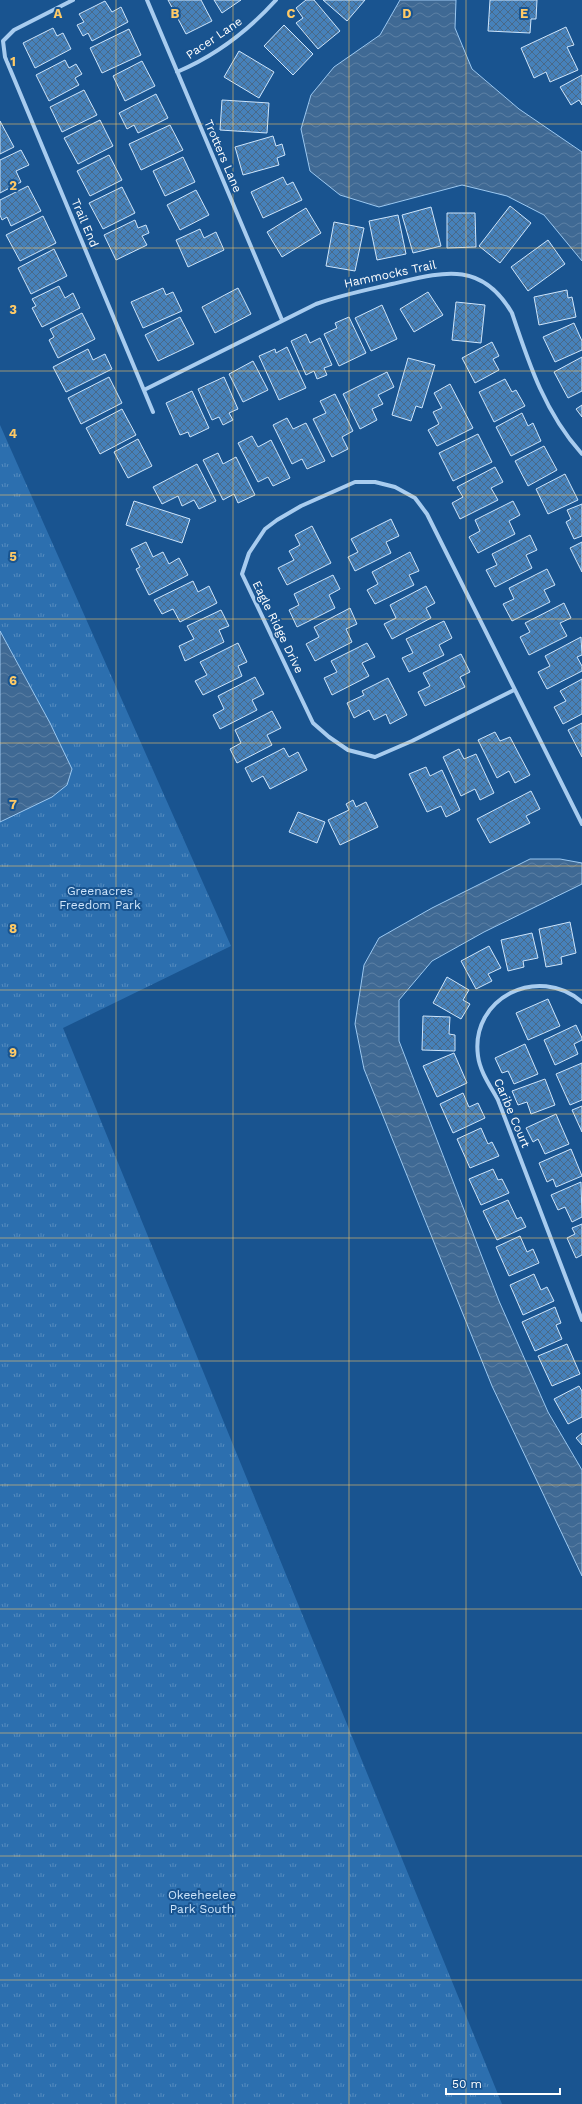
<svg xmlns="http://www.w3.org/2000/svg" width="582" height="2104" font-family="'Work Sans',sans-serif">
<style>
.park{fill:url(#park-tufts)}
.water{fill:url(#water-waves);stroke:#9bc8f1}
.building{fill:url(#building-cross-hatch);stroke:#cee5fb}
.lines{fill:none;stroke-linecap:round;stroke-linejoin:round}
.street{stroke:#a8ccef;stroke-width:4}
.grid{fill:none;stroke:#ffca66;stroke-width:1;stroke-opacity:0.55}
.labels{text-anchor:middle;stroke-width:4;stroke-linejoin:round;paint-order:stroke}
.street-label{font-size:12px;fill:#fff;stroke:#195490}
.park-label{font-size:12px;fill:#cee5fb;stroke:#195490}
.grid-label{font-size:13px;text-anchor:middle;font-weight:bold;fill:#ffca66;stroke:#195490;stroke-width:4;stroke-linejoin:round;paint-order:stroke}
</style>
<defs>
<pattern id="park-tufts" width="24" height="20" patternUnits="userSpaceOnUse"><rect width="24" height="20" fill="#2c6faf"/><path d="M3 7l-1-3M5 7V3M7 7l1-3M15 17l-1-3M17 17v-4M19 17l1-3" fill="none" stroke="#568cbf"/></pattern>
<pattern id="water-waves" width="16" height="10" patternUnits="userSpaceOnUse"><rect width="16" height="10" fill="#3f6994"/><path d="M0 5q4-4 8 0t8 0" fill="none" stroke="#5c80a4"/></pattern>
<pattern id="building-cross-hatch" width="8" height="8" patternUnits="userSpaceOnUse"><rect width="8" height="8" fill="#4681ba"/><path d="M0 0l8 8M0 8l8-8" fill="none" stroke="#496988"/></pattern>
</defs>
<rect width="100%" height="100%" fill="#195490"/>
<path class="park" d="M 0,425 L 231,946 L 63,1028 L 502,2104 L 0,2104 Z"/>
<path class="water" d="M 400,0 L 456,0 L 455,28 L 472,69 L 519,109 L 582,152 L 582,261 L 544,215 L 507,196 L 462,185 L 379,207 L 340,195 L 310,171 L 301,129 L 311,95 L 334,67 L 380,35 Z
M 0,631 L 50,723 L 72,769 L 67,785 L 52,797 L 0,822 Z
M 530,859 L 560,859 L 582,863 L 582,884 L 484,932 L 432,961 L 399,1000 L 399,1041 L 499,1301 L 548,1412 L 582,1470 L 582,1576 L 492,1386 L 364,1069 L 355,1024 L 364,965 L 379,938 L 432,908 Z"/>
<path class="building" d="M 168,0 L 201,0 L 212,21 L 186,34 Z
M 214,0 L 241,0 L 222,13 Z
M 306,0 L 314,0 L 340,31 L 318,49 L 296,23 L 303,18 L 296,8 Z
M 323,0 L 365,0 L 347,21 Z
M 490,0 L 537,0 L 536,19 L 531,19 L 530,33 L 488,31 Z
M 105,1 L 112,12 L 121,7 L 128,22 L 92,41 L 88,33 L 83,36 L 77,25 L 84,22 L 79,14 Z
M 284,25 L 313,54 L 293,75 L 264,46 Z
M 566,27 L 574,45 L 567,47 L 578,70 L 550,82 L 546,72 L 534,78 L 521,48 Z
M 53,28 L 57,36 L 63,33 L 71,49 L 35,68 L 23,43 Z
M 129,29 L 141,55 L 102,73 L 90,48 Z
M 239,51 L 274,72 L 259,98 L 224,77 Z
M 65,60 L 69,68 L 76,64 L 82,74 L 75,78 L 79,85 L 49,101 L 36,75 Z
M 142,61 L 155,86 L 125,101 L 113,76 Z
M 582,75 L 582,105 L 579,100 L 571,105 L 560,87 Z
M 84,90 L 97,115 L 62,132 L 50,107 Z
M 156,94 L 168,118 L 138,133 L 134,125 L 127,129 L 119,113 Z
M 222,100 L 269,103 L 267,133 L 220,130 Z
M 100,120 L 113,146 L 78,164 L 64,138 Z
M 0,121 L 14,147 L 0,154 Z
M 170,125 L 183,150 L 141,170 L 129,144 Z
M 273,136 L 276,146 L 282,144 L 285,155 L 277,158 L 279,165 L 243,175 L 235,147 Z
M 21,150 L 29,165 L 16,171 L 21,182 L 0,193 L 0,160 Z
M 109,155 L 122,180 L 90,196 L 77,171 Z
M 183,157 L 195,182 L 165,196 L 153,171 Z
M 283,177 L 287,185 L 293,182 L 302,200 L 263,218 L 251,192 Z
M 28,186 L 41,211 L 11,226 L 7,217 L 2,220 L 0,215 L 0,200 Z
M 122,187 L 135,213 L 103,229 L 89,203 Z
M 196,190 L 209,215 L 180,230 L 167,205 Z
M 510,206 L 531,223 L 500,263 L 479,246 Z
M 431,207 L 441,246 L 413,253 L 402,215 Z
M 306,208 L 321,233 L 282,257 L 267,232 Z
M 447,213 L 475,213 L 476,247 L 447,248 Z
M 398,215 L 406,254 L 377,260 L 369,221 Z
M 43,216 L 56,243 L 20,261 L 6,235 Z
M 135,220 L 138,228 L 146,225 L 149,233 L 142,236 L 147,245 L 116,260 L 104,235 Z
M 334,222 L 364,228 L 355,271 L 326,266 Z
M 200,229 L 204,238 L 216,232 L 224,250 L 188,267 L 176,240 Z
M 548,240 L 565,264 L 528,291 L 511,267 Z
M 54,249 L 67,276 L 31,294 L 18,268 Z
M 59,286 L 65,298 L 73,293 L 80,308 L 42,327 L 32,308 L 36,306 L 32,299 Z
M 163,288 L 166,295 L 173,292 L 182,311 L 143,328 L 131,302 Z
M 238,288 L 251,314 L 215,333 L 202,307 Z
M 567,290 L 568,298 L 572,297 L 576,317 L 539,325 L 534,297 Z
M 428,292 L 443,315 L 414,332 L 400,309 Z
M 456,302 L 485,305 L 481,343 L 452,340 Z
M 382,305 L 397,339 L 371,351 L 355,318 Z
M 82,313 L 95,339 L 58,358 L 49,340 L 54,337 L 50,329 Z
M 180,317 L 194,344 L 158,361 L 145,335 Z
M 349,317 L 366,353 L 339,366 L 324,334 L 337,328 L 335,323 Z
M 574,323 L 582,341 L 582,350 L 555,362 L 543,337 Z
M 306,334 L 310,343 L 320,338 L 332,365 L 324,368 L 327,375 L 317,379 L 314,371 L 306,375 L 291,341 Z
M 492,342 L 499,356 L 493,359 L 499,370 L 475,383 L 462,358 Z
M 287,347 L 306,388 L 279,400 L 259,356 L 275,349 L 276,353 Z
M 88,349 L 93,360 L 105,354 L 112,369 L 66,392 L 53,367 Z
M 582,357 L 582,391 L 568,398 L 554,372 Z
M 408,358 L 435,365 L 422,408 L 416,406 L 411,421 L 392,415 Z
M 253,361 L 268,390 L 243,402 L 229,374 Z
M 387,372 L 394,387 L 378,395 L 383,404 L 372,409 L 377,420 L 360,429 L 343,394 Z
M 109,377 L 122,403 L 81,424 L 68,398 Z
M 224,377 L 238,409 L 229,413 L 233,420 L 223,425 L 219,417 L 212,420 L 198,389 Z
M 505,379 L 512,392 L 516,390 L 525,406 L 494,422 L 479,392 Z
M 450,384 L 473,428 L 437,446 L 428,430 L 439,424 L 433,412 L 442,408 L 434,393 Z
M 192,391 L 209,428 L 190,437 L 188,432 L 180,435 L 166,403 Z
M 335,394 L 353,431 L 342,437 L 348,449 L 332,457 L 313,419 L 326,413 L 320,401 Z
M 582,405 L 582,417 L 576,409 Z
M 122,409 L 136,435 L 100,454 L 86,428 Z
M 522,413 L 528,426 L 533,423 L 541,441 L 511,456 L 496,427 Z
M 287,418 L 293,429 L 306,423 L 325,461 L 307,469 L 302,459 L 292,464 L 273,425 Z
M 478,434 L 492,462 L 453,481 L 439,453 Z
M 252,436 L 258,447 L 271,440 L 290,478 L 273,486 L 268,477 L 258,482 L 238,443 Z
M 138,439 L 152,466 L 128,478 L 114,452 Z
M 544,446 L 557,470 L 528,486 L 515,461 Z
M 218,453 L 223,464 L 236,457 L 255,495 L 238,503 L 234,494 L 223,500 L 203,460 Z
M 197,464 L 216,501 L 199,509 L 194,500 L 182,506 L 178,496 L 162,504 L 153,487 Z
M 495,467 L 503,482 L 491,488 L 498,500 L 460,519 L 452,503 L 463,497 L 457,487 Z
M 565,474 L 578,500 L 548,514 L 536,489 Z
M 134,501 L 190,519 L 182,543 L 126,525 Z
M 513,501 L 520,515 L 509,521 L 515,534 L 478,553 L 469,537 L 480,531 L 475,520 Z
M 582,504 L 582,536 L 574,539 L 566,522 L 571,519 L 567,510 Z
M 391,519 L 399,536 L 386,542 L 391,553 L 355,571 L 348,557 L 358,552 L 351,539 Z
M 312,526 L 331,563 L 287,585 L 278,568 L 294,560 L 289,551 L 300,545 L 295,535 Z
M 530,535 L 537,550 L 526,555 L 532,568 L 495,587 L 486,570 L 497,565 L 492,554 Z
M 146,542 L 153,557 L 163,552 L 169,564 L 179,558 L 188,575 L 149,595 L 136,569 L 140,567 L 131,549 Z
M 582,542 L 582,572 L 570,548 Z
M 410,552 L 419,571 L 409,575 L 414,585 L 375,604 L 367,590 L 378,584 L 372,572 Z
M 547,569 L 555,585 L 544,590 L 550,602 L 512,621 L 503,604 L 514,599 L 509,588 Z
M 333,575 L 340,589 L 329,595 L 335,608 L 297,627 L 289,610 L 299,605 L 294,594 Z
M 193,581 L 198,592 L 209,586 L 217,603 L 180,622 L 173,609 L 162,614 L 154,600 Z
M 426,586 L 435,603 L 426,608 L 431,618 L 392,639 L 384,624 L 396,618 L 390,605 Z
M 564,603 L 571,618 L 560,623 L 567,636 L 529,655 L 520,637 L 530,632 L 525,623 Z
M 350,608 L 357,624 L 346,629 L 352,642 L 315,661 L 306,644 L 319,637 L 314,627 Z
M 221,610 L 229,626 L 219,630 L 224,642 L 185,661 L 179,646 L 194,639 L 187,626 Z
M 444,621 L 452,638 L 439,645 L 444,655 L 409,672 L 402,658 L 413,653 L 406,639 Z
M 581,637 L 582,655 L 577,657 L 582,666 L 582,671 L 547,689 L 538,672 L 550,666 L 545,656 Z
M 238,643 L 247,662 L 238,666 L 242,676 L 203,695 L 195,681 L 207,675 L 200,662 Z
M 367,643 L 375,657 L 362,663 L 369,676 L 332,695 L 324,678 L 337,672 L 331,661 Z
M 461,654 L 470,672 L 460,677 L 465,687 L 425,706 L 418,692 L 430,686 L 423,673 Z
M 255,677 L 264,694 L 252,700 L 257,710 L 220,729 L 213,715 L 224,709 L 218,696 Z
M 388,678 L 407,715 L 390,724 L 386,714 L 374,720 L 369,710 L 354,718 L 347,703 L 364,695 L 362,691 Z
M 582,679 L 582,714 L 563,724 L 554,707 L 566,701 L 560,691 Z
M 272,711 L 281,728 L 267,735 L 272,745 L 237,763 L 230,749 L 241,743 L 235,730 Z
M 582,723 L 582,757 L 568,730 Z
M 495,732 L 500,741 L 510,737 L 530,775 L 515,783 L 509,771 L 497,778 L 478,740 Z
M 284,748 L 289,757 L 298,752 L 307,770 L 270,789 L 263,776 L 252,782 L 245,768 Z
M 459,749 L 464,759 L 476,754 L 494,793 L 480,800 L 475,789 L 461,796 L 443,757 Z
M 426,767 L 430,776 L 442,770 L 460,810 L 446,817 L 441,806 L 427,812 L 409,774 Z
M 531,791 L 540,809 L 526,816 L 530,823 L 490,843 L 477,819 Z
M 353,800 L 356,807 L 366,802 L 378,827 L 340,845 L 328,820 L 349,810 L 346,804 Z
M 298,812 L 325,822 L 317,843 L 289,832 Z
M 570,922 L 576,953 L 561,957 L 562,964 L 546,967 L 539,929 Z
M 532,933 L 538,958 L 523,961 L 524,967 L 508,971 L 501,940 Z
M 489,946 L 501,968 L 488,974 L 492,981 L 476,989 L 461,961 Z
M 447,977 L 469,990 L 463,1000 L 470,1004 L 461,1019 L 433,1003 Z
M 548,999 L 560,1026 L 528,1040 L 516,1013 Z
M 423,1016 L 450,1017 L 449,1034 L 455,1035 L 455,1051 L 422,1050 Z
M 576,1025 L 582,1038 L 582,1040 L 574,1044 L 578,1054 L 555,1065 L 544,1040 Z
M 525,1044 L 538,1074 L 514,1084 L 508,1071 L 502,1073 L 495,1058 Z
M 454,1053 L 467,1083 L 437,1097 L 423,1066 Z
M 582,1063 L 582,1100 L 570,1105 L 556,1074 Z
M 545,1079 L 555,1105 L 531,1114 L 527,1102 L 518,1105 L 512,1091 Z
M 463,1093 L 469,1107 L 478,1103 L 485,1118 L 453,1133 L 440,1104 Z
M 582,1106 L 582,1132 L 572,1110 Z
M 556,1114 L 569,1144 L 545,1154 L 538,1139 L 533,1142 L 526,1128 Z
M 481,1128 L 488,1144 L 492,1142 L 499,1156 L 470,1168 L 457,1139 Z
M 571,1149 L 582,1176 L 556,1187 L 553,1179 L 547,1182 L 539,1163 Z
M 493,1169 L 498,1180 L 502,1179 L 509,1193 L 481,1205 L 469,1179 Z
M 581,1182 L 582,1217 L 572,1222 L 565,1207 L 558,1210 L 551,1195 Z
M 508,1200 L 517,1219 L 521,1217 L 526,1227 L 497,1240 L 483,1211 Z
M 582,1224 L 582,1255 L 576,1258 L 567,1238 L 575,1234 L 572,1228 Z
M 520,1236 L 527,1252 L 533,1249 L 539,1263 L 509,1276 L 496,1247 Z
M 534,1274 L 541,1290 L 547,1287 L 554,1301 L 523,1315 L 510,1285 Z
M 555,1307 L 561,1323 L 556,1325 L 562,1339 L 535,1351 L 522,1322 Z
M 567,1344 L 580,1374 L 552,1386 L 538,1356 Z
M 579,1386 L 582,1391 L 582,1417 L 568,1424 L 554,1399 Z
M 582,1433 L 582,1445 L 576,1438 Z"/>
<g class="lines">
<path class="street" d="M 73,0 L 14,30 L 3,41 L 5,57 L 153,412
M 147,0 L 282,320
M 177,72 C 215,56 248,31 276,0
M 144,390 L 316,304 C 341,295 366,290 392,284 C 443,272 481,260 512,313 C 529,364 545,413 582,454
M 514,690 L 412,741 L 375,757 L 348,750 L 329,737 L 313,723 L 242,574 L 249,553 L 265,529 L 277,520 L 301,506 L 355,482 L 375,482 L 395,487 L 415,498 L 427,514 L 582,824
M 582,1002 C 538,964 470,998 478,1056 C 480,1072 491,1087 498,1100 L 582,1320"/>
</g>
<path class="grid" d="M 116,0 L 116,2104M 233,0 L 233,2104M 349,0 L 349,2104M 466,0 L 466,2104M 0,124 L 582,124M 0,248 L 582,248M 0,371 L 582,371M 0,495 L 582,495M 0,619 L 582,619M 0,743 L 582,743M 0,866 L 582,866M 0,990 L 582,990M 0,1114 L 582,1114M 0,1238 L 582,1238M 0,1361 L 582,1361M 0,1485 L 582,1485M 0,1609 L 582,1609M 0,1733 L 582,1733M 0,1856 L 582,1856M 0,1980 L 582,1980"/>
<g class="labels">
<g class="street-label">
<text transform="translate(214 38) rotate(-34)" y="4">Pacer Lane</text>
<text transform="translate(223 156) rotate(67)" y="4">Trotters Lane</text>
<text transform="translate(85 223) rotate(67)" y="4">Trail End</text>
<text transform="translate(390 274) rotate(-12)" y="4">Hammocks Trail</text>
<text transform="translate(278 627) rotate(64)" y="4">Eagle Ridge Drive</text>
<text transform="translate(512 1113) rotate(67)" y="4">Caribe Court</text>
</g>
<g class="park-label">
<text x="100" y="895">Greenacres<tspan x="100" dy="14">Freedom Park</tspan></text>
<text x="202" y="1899">Okeeheelee<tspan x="202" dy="14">Park South</tspan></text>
</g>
</g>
<g class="grid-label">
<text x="58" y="18">A</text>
<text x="175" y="18">B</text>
<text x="291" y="18">C</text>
<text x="407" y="18">D</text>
<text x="524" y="18">E</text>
<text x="13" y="66">1</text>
<text x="13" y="190">2</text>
<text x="13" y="314">3</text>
<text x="13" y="438">4</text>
<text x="13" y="561">5</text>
<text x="13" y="685">6</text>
<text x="13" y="809">7</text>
<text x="13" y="933">8</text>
<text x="13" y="1057">9</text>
</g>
<path d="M446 2088v6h114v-6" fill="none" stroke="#ffffff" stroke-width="2"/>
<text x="452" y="2088" font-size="12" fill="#ffffff" stroke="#195490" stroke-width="3" paint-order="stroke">50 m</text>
</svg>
